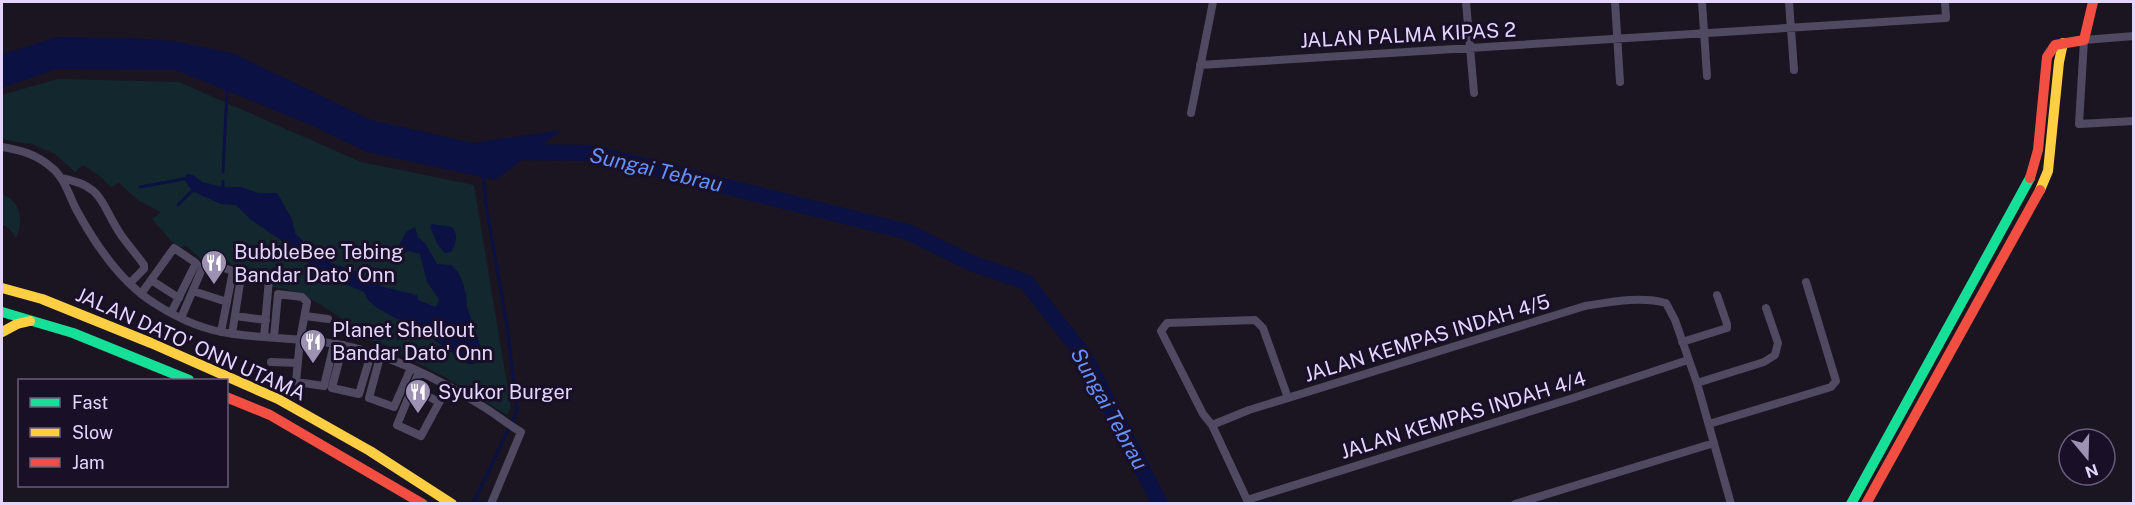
<svg xmlns="http://www.w3.org/2000/svg" width="2135" height="505" font-family="'Public Sans',sans-serif">
<style>
.green{fill:#13272f}
.water{fill:#0b1142}
.lines{fill:none;stroke-linecap:round;stroke-linejoin:round}
.stream{stroke:#0b1142;stroke-width:3}
.river{stroke:#0b1142;stroke-width:16}
.street{stroke:#504962;stroke-width:8}
.fast{stroke:#16e098;stroke-width:10}
.slow{stroke:#ffcf43;stroke-width:10}
.jam{stroke:#f24e42;stroke-width:10}
.labels{text-anchor:middle;stroke-width:6;stroke-linejoin:round;paint-order:stroke}
.street-label{font-size:20px;fill:#e4d5ff;stroke:#190f27}
.poi-label{font-size:20px;fill:#e4d5ff;stroke:#190f27;text-anchor:start}
.water-label{font-size:21px;font-style:italic;fill:#6391ff;stroke:#190f27}
</style>
<rect width="100%" height="100%" fill="#1a1521"/>
<path class="green" d="M 58,79 L 179,82 L 361,162 L 474,185 L 511,408 L 507,415 L 445,377 L 394,351 L 394,348 L 359,337 L 360,330 L 348,328 L 348,322 C 322,307 303,289 272,287 L 272,276 L 252,269 L 238,274 L 237,269 L 225,259 L 202,260 L 186,246 L 180,247 L 171,241 L 152,219 L 161,212 L 139,201 L 119,183 L 111,187 L 101,177 L 83,165 L 75,172 L 55,154 L 30,143 L 28,144 L 2,139 L 2,95 Z
M 2,194 C 21,202 24,220 16,238 L 10,229 L 2,224 Z"/>
<path class="water" d="M 58,37 L 127,38 L 175,41 L 235,54 L 371,120 L 473,143 L 562,130 L 495,180 L 367,152 L 311,125 L 176,70 L 56,69 L 2,88 L 2,54 Z
M 187,174 L 193,175 L 202,182 L 223,187 L 241,187 L 258,193 L 277,193 L 292,219 L 295,233 L 317,255 L 333,264 L 351,269 L 383,287 L 417,295 L 418,300 L 436,307 L 439,299 L 427,282 L 420,254 L 409,251 L 399,255 L 396,251 L 406,232 L 415,227 L 418,237 L 425,243 L 437,264 L 451,265 L 458,272 L 463,283 L 466,294 L 467,307 L 481,348 L 479,360 L 474,364 L 468,364 L 434,340 L 417,324 L 397,319 L 377,308 L 369,301 L 364,292 L 321,274 L 285,243 L 250,219 L 236,205 L 221,204 L 205,197 L 192,191 L 184,179 Z
M 432,224 L 452,227 C 459,235 456,244 451,252 L 445,253 L 438,245 L 430,227 Z"/>
<g class="lines">
<path class="stream" d="M 223,172 L 227,90
M 140,187 L 184,179
M 223,187 L 223,181
M 178,205 L 192,191
M 398,339 L 404,321
M 474,502 L 517,411 L 507,326 L 486,205 L 483,174"/>
<path class="river" d="M 512,152 L 592,153 L 908,232 L 971,263 L 1026,282 L 1085,357 L 1160,504"/>
<path class="street" d="M 1466,2 L 1474,93
M 1615,2 L 1620,82
M 1702,2 L 1707,76
M 1789,2 L 1794,70
M 2134,36 L 2084,40 L 2079,124 L 2134,121
M 1200,65 L 1946,18 L 1945,2
M 1191,113 L 1213,2
M 2,147 C 20,150 36,154 51,167 C 64,177 69,195 76,209 C 95,244 120,282 154,303 C 177,318 206,331 234,334 C 270,339 307,338 342,345 C 394,356 443,381 487,409 C 499,417 509,425 521,432 L 491,504
M 61,178 C 105,186 100,204 121,235 C 128,245 137,255 144,265 L 144,269 L 130,283
M 151,280 L 179,298
M 193,291 L 227,302
M 141,294 L 174,248 L 196,263 L 171,313
M 235,316 L 266,320
M 305,316 L 328,319
M 181,318 L 205,262 L 233,271 L 221,332
M 232,334 L 241,277 L 269,279 L 264,337
M 274,337 L 278,294 L 302,297 L 307,302 L 300,340 L 296,382 L 324,386 L 334,344
M 1682,342 L 1727,328 L 1727,324 L 1717,295
M 343,345 L 332,388 L 359,394 L 371,354
M 380,357 L 369,398 L 394,407 L 411,368
M 271,362 L 297,363
M 419,372 L 397,425 L 421,436 L 448,386
M 1697,383 L 1764,362 L 1775,355 L 1778,343 L 1766,308
M 412,388 L 439,402
M 1709,424 L 1831,387 L 1836,381 L 1806,282
M 1212,425 L 1249,410 L 1585,306 C 1611,302 1640,296 1666,303 L 1675,320 L 1697,383 L 1731,504
M 1247,500 L 1570,399 L 1688,360
M 1248,502 L 1212,425 L 1203,414 L 1161,331 L 1167,323 L 1255,320 L 1263,328 L 1288,398
M 1515,504 L 1714,443"/>
<path class="fast" d="M 2,312 L 73,333 L 189,380
M 1851,504 L 2030,178"/>
<path class="slow" d="M 2040,190 L 2048,171 L 2059,62 L 2063,43
M 2,288 L 42,299 L 151,343 L 278,399 L 370,451 L 452,504
M 2,332 L 17,324 L 30,321"/>
<path class="jam" d="M 2030,178 L 2038,150 L 2047,57 L 2055,45 L 2084,40 L 2093,2
M 226,397 L 270,415 L 423,504
M 1866,504 L 2040,190"/>
</g>
<defs>
<symbol id="restaurant-pin" viewBox="-11 -11 22 30"><path d="M0 17L-7.5 6A9.5 9.5 0 1 1 7.5 6Z" fill="#9d92b1" stroke="#190f27"/><path d="M-5-6h1v4h1v-4h1v4h1v-4h1v5L-1.5 .5V6h-2V.5L-5-1ZM5-6V6H3V1.5H1.5Q1.5-4 5-6Z" fill="#fff"/></symbol>
</defs>
<g fill-rule="evenodd">
<use href="#restaurant-pin" x="199" y="248" width="30" height="40"/>
<use href="#restaurant-pin" x="298" y="327" width="30" height="40"/>
<use href="#restaurant-pin" x="403" y="377" width="30" height="40"/>
</g>
<g class="labels">
<g class="street-label">
<text transform="translate(1408 35) rotate(-3)" y="7">JALAN PALMA KIPAS 2</text>
<text transform="translate(1427 338) rotate(-17)" y="7">JALAN KEMPAS INDAH 4/5</text>
<text transform="translate(191 344) rotate(24)" y="7">JALAN DATO' ONN UTAMA</text>
<text transform="translate(1463 415) rotate(-17)" y="7">JALAN KEMPAS INDAH 4/4</text>
</g>
<g class="poi-label">
<text x="234" y="259">BubbleBee Tebing<tspan x="234" dy="23">Bandar Dato' Onn</tspan></text>
<text x="332" y="337">Planet Shellout<tspan x="332" dy="23">Bandar Dato' Onn</tspan></text>
<text x="438" y="399">Syukor Burger</text>
</g>
<g class="water-label">
<text transform="translate(656 170) rotate(13)" y="7">Sungai Tebrau</text>
<text transform="translate(1109 409) rotate(61)" y="7">Sungai Tebrau</text>
</g>
</g>
<rect width="2135" height="505" fill="none" stroke="#e4d5ff" stroke-width="6"/>
<rect x="18" y="379" width="210" height="108" fill="#190f27" stroke="#6a5e7d" stroke-width="1.5"/>
<rect x="30" y="398" width="30" height="9" fill="#16e098" stroke="#6a5e7d" stroke-width="1.5"/>
<text x="72" y="409" font-size="18" fill="#e4d5ff">Fast</text>
<rect x="30" y="428" width="30" height="9" fill="#ffcf43" stroke="#6a5e7d" stroke-width="1.5"/>
<text x="72" y="439" font-size="18" fill="#e4d5ff">Slow</text>
<rect x="30" y="458" width="30" height="9" fill="#f24e42" stroke="#6a5e7d" stroke-width="1.5"/>
<text x="72" y="469" font-size="18" fill="#e4d5ff">Jam</text>
<g transform="translate(2087 457) rotate(161)"><circle r="28" fill="#190f27" stroke="#6a5e7d" stroke-width="1.5"/>
<path d="M0-4.5L10 22L0 15L-10 22Z" fill="#9d92b1"/>
<text y="-9" font-size="16" font-weight="bold" text-anchor="middle" fill="#e4d5ff">N</text>
</g>
</svg>
